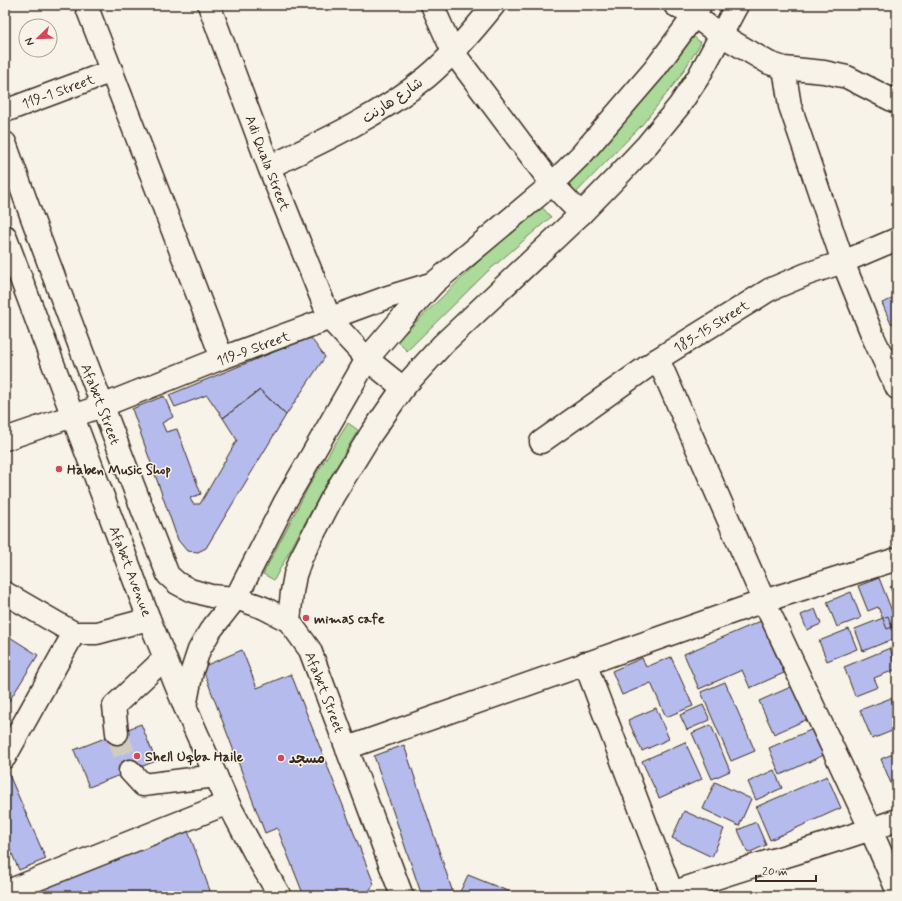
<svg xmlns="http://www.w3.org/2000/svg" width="902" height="901" font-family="Mynerve,'Playpen Sans Arabic',sans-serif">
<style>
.green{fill:#abda9a;stroke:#73825c}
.building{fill:#b5bced;stroke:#3b2a1e}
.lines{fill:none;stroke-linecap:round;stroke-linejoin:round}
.minor-tunnel{stroke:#d1cbc0;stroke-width:22;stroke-dasharray:22 11;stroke-linecap:butt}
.minor-casing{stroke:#3b2a1e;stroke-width:25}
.major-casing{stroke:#3b2a1e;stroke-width:25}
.highway-casing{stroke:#3b2a1e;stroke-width:25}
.minor{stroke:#f7f3e8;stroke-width:22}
.major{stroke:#f7f3e8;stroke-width:22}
.highway{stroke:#f7f3e8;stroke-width:22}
.poi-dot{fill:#d1495b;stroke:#f7f3e8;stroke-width:1.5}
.labels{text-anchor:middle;stroke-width:3;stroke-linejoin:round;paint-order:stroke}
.street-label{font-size:14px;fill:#3b2a1e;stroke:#f7f3e8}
.poi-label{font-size:14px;font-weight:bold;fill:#3b2a1e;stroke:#f7f3e8;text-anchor:start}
</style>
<rect width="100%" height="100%" fill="#f7f3e8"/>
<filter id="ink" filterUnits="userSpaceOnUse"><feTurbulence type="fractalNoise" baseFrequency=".025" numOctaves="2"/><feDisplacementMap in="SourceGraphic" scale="8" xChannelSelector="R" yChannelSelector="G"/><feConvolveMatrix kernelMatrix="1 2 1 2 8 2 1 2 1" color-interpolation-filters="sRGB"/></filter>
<g filter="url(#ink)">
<path class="green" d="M 691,34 L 701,43 L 679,78 L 641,126 L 572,197 L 563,186 Z
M 540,205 L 551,217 L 487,272 L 407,351 L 397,341 L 481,259 Z
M 348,423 L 358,430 L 321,493 L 274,580 L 263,574 L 310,484 Z"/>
<path class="building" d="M 897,297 L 897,321 L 891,324 L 882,303 Z
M 310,337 L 325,357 L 286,415 L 260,390 L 223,418 L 207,395 L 175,407 L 169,395 Z
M 260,390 L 286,415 L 206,548 L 198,552 L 187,551 L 178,540 L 132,409 L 164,396 L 173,417 L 162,423 L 166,432 L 177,429 L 201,494 L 190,498 L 193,504 L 200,504 L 237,440 L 223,418 Z
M 879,578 L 897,624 L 897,625 L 887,629 L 878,607 L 868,611 L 858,586 Z
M 897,584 L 897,604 L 890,587 Z
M 851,592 L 861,618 L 837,627 L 827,602 Z
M 815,609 L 821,624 L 807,630 L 801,615 Z
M 888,616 L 896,638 L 863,651 L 855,629 Z
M 761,621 L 784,673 L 750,688 L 742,670 L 699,689 L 684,654 Z
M 849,629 L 857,649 L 827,661 L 819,641 Z
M 5,634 L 38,655 L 6,706 L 5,705 Z
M 890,648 L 897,669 L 874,678 L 878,687 L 855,696 L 844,667 Z
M 242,650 L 257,688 L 291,674 L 374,884 L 365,896 L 304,896 L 277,828 L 265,833 L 202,667 Z
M 671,657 L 693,706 L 666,717 L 651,683 L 622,695 L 612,671 L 642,658 L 646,667 Z
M 725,682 L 755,751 L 731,761 L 701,692 Z
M 793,686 L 808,719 L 774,734 L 759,701 Z
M 891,698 L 897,712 L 897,729 L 872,739 L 860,710 Z
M 703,705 L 710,720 L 687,730 L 680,715 Z
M 656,708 L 669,739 L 642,751 L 628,720 Z
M 141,724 L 156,761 L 89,787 L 74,750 Z
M 711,725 L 730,771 L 712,779 L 692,733 Z
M 813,729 L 824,755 L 780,775 L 769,748 Z
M 685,742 L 702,779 L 659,798 L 642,761 Z
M 404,745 L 454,896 L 422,896 L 374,756 Z
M 897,752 L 897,784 L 892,786 L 881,759 Z
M 6,768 L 46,859 L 19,870 L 5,838 Z
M 774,770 L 782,788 L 756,800 L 748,782 Z
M 827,776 L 841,808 L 770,840 L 756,807 Z
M 715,782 L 751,799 L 739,826 L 703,809 Z
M 684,811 L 724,829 L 712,857 L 672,838 Z
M 756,822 L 766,845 L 748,853 L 738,830 Z
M 187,828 L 212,896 L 30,896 L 29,894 Z
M 468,875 L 520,896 L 458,896 Z"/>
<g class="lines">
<path class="minor-tunnel" d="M 117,733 L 130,771"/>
<defs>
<path id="minor" d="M 86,5 L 222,358
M 209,5 L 269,167 L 330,319 L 367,359 L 403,388
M 432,5 L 453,52 L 552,184 L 581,214
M 675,5 L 694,16 L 721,35 L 769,63 L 784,68 L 824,72 L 847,77 L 894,101 L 897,101
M 784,68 L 790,106 L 843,262 L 874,339 L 897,388
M 5,111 L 112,71
M 269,167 C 324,141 380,115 427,77 C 452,56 474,30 494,5
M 658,359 L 764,601 L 871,830 L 897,890
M 5,439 L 102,406 L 222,358 L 388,297 L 434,283
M 541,442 L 658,359 L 769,290 L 807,274 L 843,262 L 897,239
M 5,593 L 74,633 L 97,633 L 149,619
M 585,663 L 672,893
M 117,733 L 114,706 L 165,658
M 347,748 L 764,601 L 897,559
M 5,757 L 74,633
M 130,771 L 143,785 L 216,776
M 8,896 L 13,889 L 228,803
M 670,896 L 672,893 C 746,866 823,847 897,820"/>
<path id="major" d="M 289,621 L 292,592 L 295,575 L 301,558 L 333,496 L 371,434 L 403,388 L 443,344 L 581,214 L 616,178 L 647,145 L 679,106 L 699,76 L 737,5
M 185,707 L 192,671 L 199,650 L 210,631 L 236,598 L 285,502 L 367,359 L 402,318 L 434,283 L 552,184 L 582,154 L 654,70 L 694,16 L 700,5"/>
<path id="highway" d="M 5,143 C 57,288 112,432 168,575 L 177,583 L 190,590 L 211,596 L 236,598 L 264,608 L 289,621 L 310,650 L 402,896
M 5,236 L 149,619 L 185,707 L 228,803 L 258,859 L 280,896"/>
</defs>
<use href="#minor" class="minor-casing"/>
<use href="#major" class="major-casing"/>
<use href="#highway" class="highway-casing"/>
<use href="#minor" class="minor"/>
<use href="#major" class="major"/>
<use href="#highway" class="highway"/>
</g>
</g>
<g class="poi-dot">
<circle cx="59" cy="469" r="4"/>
<circle cx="306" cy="618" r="4"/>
<circle cx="137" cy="756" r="4"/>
<circle cx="281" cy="758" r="4"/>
</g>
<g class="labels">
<g class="street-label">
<text transform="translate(58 91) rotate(-20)" y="5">119-1 Street</text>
<text transform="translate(392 100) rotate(-34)" y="5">شارع هارنت</text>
<text transform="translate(268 163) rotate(69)" y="5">Adi Quala Street</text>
<text transform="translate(711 326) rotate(-32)" y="5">185-15 Street</text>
<text transform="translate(253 348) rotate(-20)" y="5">119-9 Street</text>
<text transform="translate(101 404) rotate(69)" y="5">Afabet Street</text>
<text transform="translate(131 571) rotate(69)" y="5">Afabet Avenue</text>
<text transform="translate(325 692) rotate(69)" y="5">Afabet Street</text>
</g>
<g class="poi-label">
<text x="67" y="474">Haben Music Shop</text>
<text x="314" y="623">mimas cafe</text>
<text x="145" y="761">Shell Uqba Haile</text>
<text x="289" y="763">مسجد</text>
</g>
</g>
<rect width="902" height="901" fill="none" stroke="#f7f3e8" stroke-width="20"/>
<rect x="10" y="10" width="882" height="881" fill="none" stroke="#3b2a1e" stroke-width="1.5" filter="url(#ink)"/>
<g transform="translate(38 38) rotate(247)"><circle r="19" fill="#f7f3e8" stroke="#aca397"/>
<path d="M0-3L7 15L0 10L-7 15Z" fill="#d1495b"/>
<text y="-6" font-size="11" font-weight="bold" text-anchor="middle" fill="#3b2a1e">N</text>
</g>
<path d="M756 875v6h60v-6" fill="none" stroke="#3b2a1e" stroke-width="2"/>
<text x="762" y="875" font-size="12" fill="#3b2a1e" stroke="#f7f3e8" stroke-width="3" paint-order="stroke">20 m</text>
</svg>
